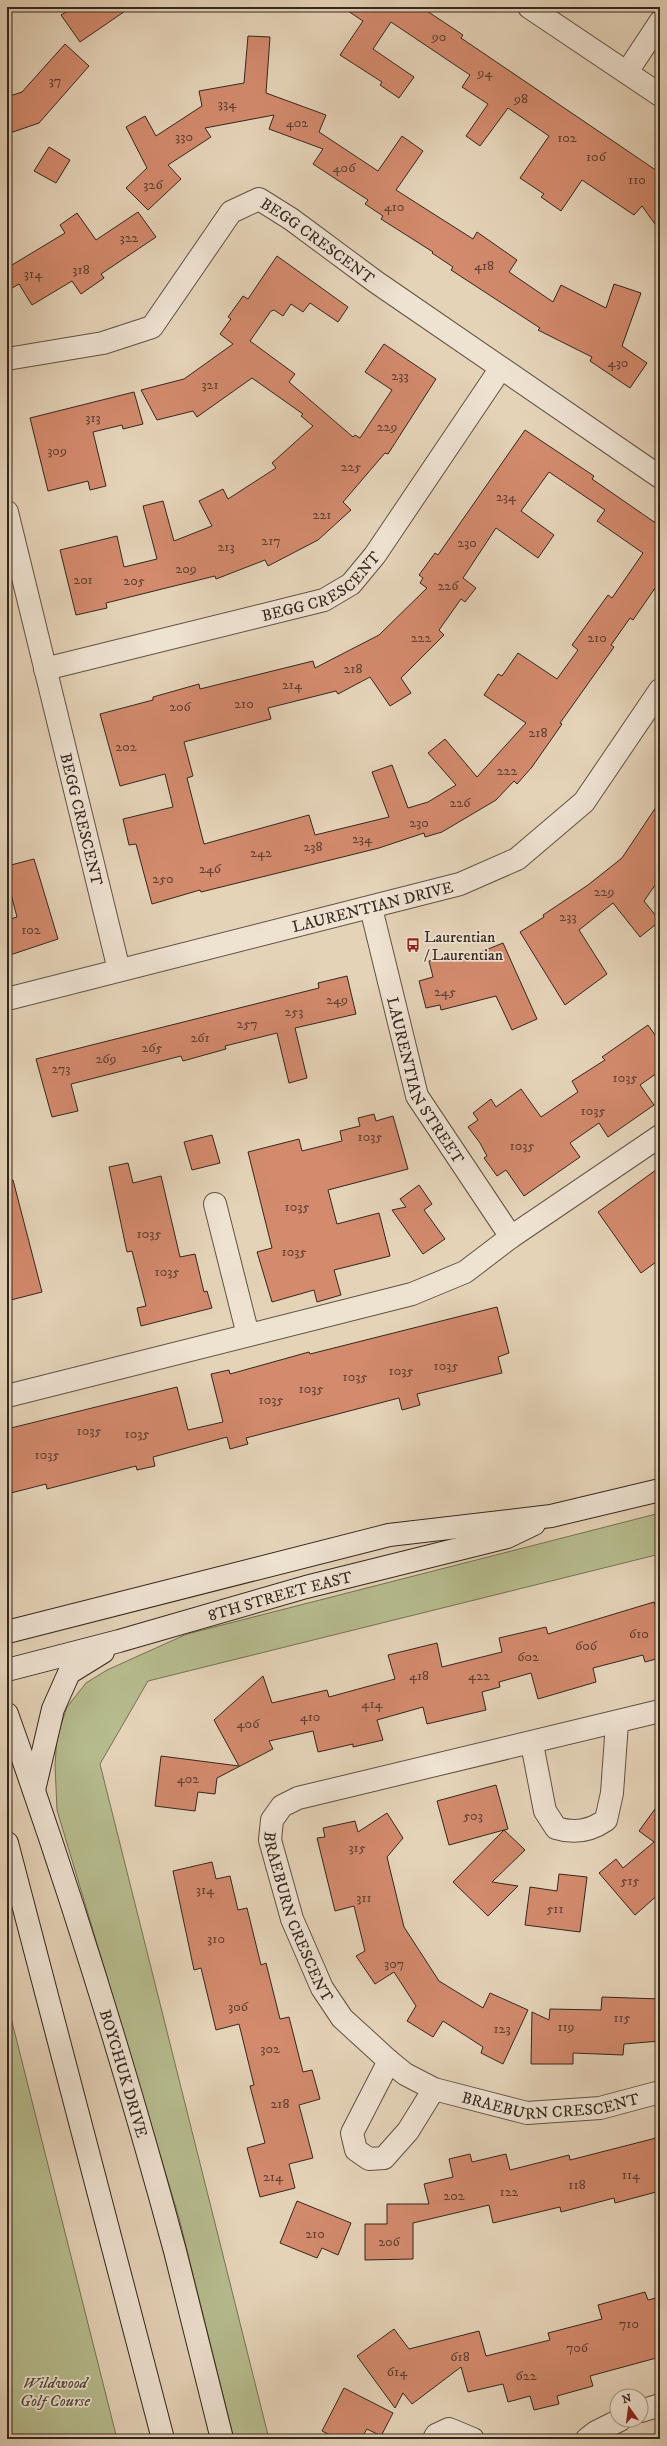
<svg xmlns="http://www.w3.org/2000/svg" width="667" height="2446" font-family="'IM FELL DW Pica',serif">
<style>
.green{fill:#b6bc8e;stroke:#757256}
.building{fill:#d38a6d;stroke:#34271f;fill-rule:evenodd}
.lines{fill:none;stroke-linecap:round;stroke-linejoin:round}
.minor-casing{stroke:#605245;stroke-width:24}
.secondary-casing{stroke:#34271f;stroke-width:24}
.minor{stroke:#eee2d1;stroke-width:22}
.secondary{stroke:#eee2d1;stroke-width:22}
.labels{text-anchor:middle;stroke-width:3.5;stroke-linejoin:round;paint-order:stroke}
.number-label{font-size:14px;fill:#5c4032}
.street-label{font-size:16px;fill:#34271f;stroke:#eee2d1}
.poi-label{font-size:16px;fill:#34271f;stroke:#eee2d1;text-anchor:start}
.park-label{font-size:16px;font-style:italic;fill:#544c3b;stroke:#eee2d1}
</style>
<rect width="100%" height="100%" fill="#e5d3b8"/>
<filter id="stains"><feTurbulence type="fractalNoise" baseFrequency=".005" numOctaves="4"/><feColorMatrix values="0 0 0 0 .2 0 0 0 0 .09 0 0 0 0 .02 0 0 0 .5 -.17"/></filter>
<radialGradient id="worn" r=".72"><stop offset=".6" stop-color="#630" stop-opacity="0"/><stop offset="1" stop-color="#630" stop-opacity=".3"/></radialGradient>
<path class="green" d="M 660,1513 L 660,1554 L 148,1681 L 100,1764 L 269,2439 L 234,2439 L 179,2218 L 57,1810 L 55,1765 L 57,1737 L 67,1707 L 86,1683 L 107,1670 L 187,1634 Z
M 7,2002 L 117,2439 L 7,2439 Z"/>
<path class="building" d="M 74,7 L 131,7 L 80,42 L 61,15 Z
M 342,7 L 421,7 L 463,35 L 461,38 L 638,158 L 660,173 L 660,231 L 642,206 L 634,215 L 582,180 L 561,211 L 541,197 L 544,194 L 520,178 L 549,136 L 508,108 L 480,146 L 466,136 L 488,104 L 462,87 L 470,75 L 391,22 L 373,49 L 414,77 L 399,98 L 380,85 L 382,82 L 340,55 L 363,21 Z
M 248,36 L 270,37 L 266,93 L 326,115 L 319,132 L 378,171 L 402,136 L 423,151 L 396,190 L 473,239 L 477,232 L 517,260 L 509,272 L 553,302 L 561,285 L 606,308 L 614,284 L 641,293 L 622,346 L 647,363 L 630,388 L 590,361 L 592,357 L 538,330 L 540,328 L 451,270 L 453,267 L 432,253 L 433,252 L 381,219 L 383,216 L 365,204 L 368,200 L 313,164 L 323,149 L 269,129 L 274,115 L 205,128 L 211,137 L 168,165 L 181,179 L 148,210 L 126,188 L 147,168 L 126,127 L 145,116 L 156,136 L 202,106 L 199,91 L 244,83 Z
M 65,44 L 89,66 L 39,123 L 7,134 L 7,97 L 22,92 Z
M 49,147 L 70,160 L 56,183 L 34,171 Z
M 138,212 L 156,237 L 101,274 L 104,278 L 81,294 L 72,281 L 32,305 L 19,284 L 7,291 L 7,268 L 65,233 L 60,225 L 77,213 L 96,240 Z
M 277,256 L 348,307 L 338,322 L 310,303 L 303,312 L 291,304 L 283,316 L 274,310 L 271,311 L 250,341 L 295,374 L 289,382 L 353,437 L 355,435 L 360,438 L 392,390 L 365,372 L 384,344 L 436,379 L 388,454 L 385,453 L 343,502 L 351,510 L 318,540 L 268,566 L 265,560 L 216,579 L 215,576 L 166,588 L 106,603 L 107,608 L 76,615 L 60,550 L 117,536 L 124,567 L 157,559 L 143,506 L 163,501 L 174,541 L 212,526 L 199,501 L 223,489 L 228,499 L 276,468 L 272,463 L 313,426 L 301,416 L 303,414 L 252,378 L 197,417 L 193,411 L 157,420 L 141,390 L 184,379 L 233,344 L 220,334 L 231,319 L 228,317 L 243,296 L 248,299 Z
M 134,392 L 143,424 L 123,429 L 122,425 L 93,432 L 106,486 L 90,490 L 88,481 L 48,491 L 30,418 Z
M 525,430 L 594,476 L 592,479 L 660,526 L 660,581 L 633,620 L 630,618 L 611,645 L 614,647 L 560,723 L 562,724 L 532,767 L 517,784 L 514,781 L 496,800 L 442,832 L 425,837 L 424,833 L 379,848 L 201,892 L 200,890 L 152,904 L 136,844 L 129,845 L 123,819 L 173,807 L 165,774 L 120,786 L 100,714 L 153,700 L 153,697 L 199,684 L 200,689 L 313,661 L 315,668 L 379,635 L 427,588 L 420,583 L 423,578 L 419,575 L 435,553 L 438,555 ZM 549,472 L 605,510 L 597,521 L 643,553 L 612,598 L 608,595 L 572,645 L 578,650 L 557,679 L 518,653 L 502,676 L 498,674 L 484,695 L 526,723 L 477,777 L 445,739 L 428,753 L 456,785 L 428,802 L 408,808 L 392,765 L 372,772 L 389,817 L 315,835 L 309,815 L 204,844 L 187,778 L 193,776 L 184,742 L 271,719 L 268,708 L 336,691 L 338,694 L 370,677 L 390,706 L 411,693 L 401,678 L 444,635 L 439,630 L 461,599 L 465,602 L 476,588 L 463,578 L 496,528 L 538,558 L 554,535 L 521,511 Z
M 660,801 L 660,878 L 644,901 L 660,921 L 640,937 L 613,903 L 579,930 L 607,974 L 565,1005 L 520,932 L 544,917 L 543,915 L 588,885 L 622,858 Z
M 34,859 L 58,939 L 10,955 L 7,944 L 7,920 L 17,917 L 7,879 L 7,866 Z
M 503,943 L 537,1019 L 512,1030 L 496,996 L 441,1010 L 440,1005 L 426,1008 L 419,981 L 433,977 L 429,961 L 459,953 L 461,960 Z
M 347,976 L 356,1014 L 295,1028 L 307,1078 L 289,1083 L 277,1033 L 225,1046 L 226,1049 L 183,1061 L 181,1056 L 71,1084 L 78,1111 L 52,1117 L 36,1059 L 319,988 L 318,983 Z
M 648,1025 L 660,1042 L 660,1071 L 640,1085 L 654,1105 L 608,1137 L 599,1123 L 570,1143 L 580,1157 L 524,1196 L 506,1170 L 497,1176 L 484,1158 L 487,1156 L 480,1143 L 468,1127 L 478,1120 L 473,1113 L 491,1099 L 496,1107 L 521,1089 L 541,1117 L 578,1092 L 572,1081 L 605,1060 L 602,1057 Z
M 374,1114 L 376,1121 L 393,1116 L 408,1169 L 328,1190 L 337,1224 L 379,1213 L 390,1256 L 334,1270 L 341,1295 L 317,1302 L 314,1290 L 272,1302 L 257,1252 L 272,1248 L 248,1152 L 299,1139 L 302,1151 L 342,1141 L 340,1131 L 360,1126 L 358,1118 Z
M 212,1135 L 220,1163 L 192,1170 L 184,1142 Z
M 128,1163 L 133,1183 L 161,1176 L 180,1257 L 195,1254 L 204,1292 L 207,1291 L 212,1308 L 141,1326 L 137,1308 L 146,1306 L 132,1251 L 127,1252 L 109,1167 Z
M 660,1167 L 660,1259 L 641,1273 L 598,1212 Z
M 13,1180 L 42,1292 L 7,1301 L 7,1181 Z
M 419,1185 L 432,1204 L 424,1210 L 445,1239 L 423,1254 L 392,1210 L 406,1207 L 400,1199 Z
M 497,1307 L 509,1353 L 498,1357 L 502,1373 L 417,1394 L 420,1405 L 402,1410 L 399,1398 L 246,1438 L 248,1444 L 230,1449 L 227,1437 L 153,1457 L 155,1466 L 137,1470 L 136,1466 L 47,1489 L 46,1484 L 7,1494 L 7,1429 L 177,1387 L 188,1430 L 223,1422 L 211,1374 L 229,1370 L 230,1374 L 309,1352 L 310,1354 Z
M 654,1602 L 660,1622 L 660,1658 L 645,1662 L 643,1655 L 593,1668 L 596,1682 L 538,1699 L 531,1673 L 499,1682 L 500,1687 L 482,1692 L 486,1710 L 427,1724 L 423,1707 L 377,1720 L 383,1740 L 353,1747 L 353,1744 L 318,1752 L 313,1731 L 269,1741 L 273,1749 L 217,1778 L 215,1794 L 198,1792 L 195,1811 L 155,1806 L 161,1756 L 239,1766 L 214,1720 L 263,1676 L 272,1703 L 327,1690 L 329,1697 L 395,1679 L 388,1655 L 437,1643 L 442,1667 L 502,1652 L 499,1638 L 546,1627 L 548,1634 Z
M 496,1785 L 508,1829 L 504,1830 L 525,1850 L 492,1882 L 518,1886 L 488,1916 L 453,1882 L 504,1830 L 449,1845 L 437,1801 Z
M 660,1802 L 660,1893 L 635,1915 L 599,1873 L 616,1859 L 623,1868 L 654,1842 L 639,1831 Z
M 387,1813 L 403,1838 L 387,1857 L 404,1927 L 439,1981 L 483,2008 L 490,1993 L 528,2010 L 503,2064 L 481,2053 L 483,2047 L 443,2021 L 433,2037 L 407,2021 L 416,2006 L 394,1972 L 375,1984 L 356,1956 L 365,1951 L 354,1906 L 335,1911 L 317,1838 L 325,1837 L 323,1828 L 355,1821 L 358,1832 Z
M 212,1862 L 216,1879 L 230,1876 L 238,1910 L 247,1908 L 261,1965 L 266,1963 L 280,2019 L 289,2017 L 303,2072 L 312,2070 L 320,2099 L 299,2105 L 313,2158 L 289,2164 L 295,2188 L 260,2197 L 247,2148 L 265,2143 L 250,2086 L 254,2085 L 239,2024 L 216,2030 L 201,1968 L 194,1970 L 173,1871 Z
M 559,1874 L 587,1877 L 580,1932 L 525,1925 L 530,1887 L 557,1891 Z
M 602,1997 L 660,1999 L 660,2041 L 624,2044 L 623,2055 L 573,2053 L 573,2064 L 531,2064 L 532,2012 L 549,2020 L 550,2009 L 601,2010 Z
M 660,2137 L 660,2191 L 615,2203 L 614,2198 L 561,2212 L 560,2207 L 493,2223 L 489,2205 L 413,2223 L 413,2259 L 365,2260 L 365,2224 L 387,2224 L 387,2204 L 429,2204 L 424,2184 L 453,2177 L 449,2159 L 470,2154 L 472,2162 L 506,2154 L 510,2170 L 569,2155 L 570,2160 Z
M 297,2201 L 351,2223 L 338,2255 L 322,2248 L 317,2258 L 280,2243 Z
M 645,2292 L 648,2300 L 660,2297 L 660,2357 L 590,2376 L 593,2386 L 557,2396 L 559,2404 L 534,2410 L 530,2396 L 508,2402 L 503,2384 L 468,2392 L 461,2367 L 412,2404 L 403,2393 L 395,2408 L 357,2356 L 394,2329 L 409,2349 L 479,2331 L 486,2356 L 550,2340 L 548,2333 L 602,2319 L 598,2305 Z
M 344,2388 L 393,2413 L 381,2436 L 367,2429 L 361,2439 L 338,2439 L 322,2431 Z"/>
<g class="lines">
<defs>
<g id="minor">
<path d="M 529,7 L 660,95"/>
<path d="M 627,72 L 660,22"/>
<path id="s1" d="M 7,359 L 103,343 L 152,327 L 231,212 L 259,199 L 291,219 L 376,282 L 660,477"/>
<path id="s2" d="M 7,512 L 119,970"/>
<path id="s3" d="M 45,669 L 324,600 L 351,584 L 375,555 L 501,368"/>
<path id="s4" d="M 371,908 L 417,1096 L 511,1237"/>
<path id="s5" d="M 7,999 L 460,884 L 517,859 L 584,802 L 660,690"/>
<path d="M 215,1204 L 248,1335"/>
<path d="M 7,1396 L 412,1294 L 465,1272 L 511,1237 L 660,1136"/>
<path id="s6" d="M 660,1711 L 298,1798 L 282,1806 L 272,1820 L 270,1840 L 292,1919 L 322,1988 L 342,2018 L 389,2061 L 405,2074 L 434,2089 L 527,2113 L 600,2108 L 660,2092"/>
<path d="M 532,1744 L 545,1811 L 556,1828 C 575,1834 590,1831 606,1820 L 612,1793 L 617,1723"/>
<path d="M 389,2061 L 352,2133 L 356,2150 L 369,2159 L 384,2158 L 408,2131 L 434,2089"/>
<path d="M 641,2411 L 660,2405"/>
<path d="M 434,2439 L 436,2435 L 449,2429 L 473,2439"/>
<path d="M 587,2439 L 596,2432 L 620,2420"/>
</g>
<g id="secondary">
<path d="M 7,1632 L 389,1535 L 551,1516 L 660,1490"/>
<path id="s7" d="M 7,1670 L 119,1641 L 306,1587 L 507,1537 L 534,1524"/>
<path id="s8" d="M 7,1714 C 70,1890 126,2070 175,2251 C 191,2313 206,2376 222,2439"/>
<path d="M 34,1790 L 53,1709 L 69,1673 L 103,1652"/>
<path d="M 7,1843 L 163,2439"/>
</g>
</defs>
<use href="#minor" class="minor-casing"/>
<use href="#secondary" class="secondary-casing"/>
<use href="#minor" class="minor"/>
<use href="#secondary" class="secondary"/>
</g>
<defs>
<symbol id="bus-bare" viewBox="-9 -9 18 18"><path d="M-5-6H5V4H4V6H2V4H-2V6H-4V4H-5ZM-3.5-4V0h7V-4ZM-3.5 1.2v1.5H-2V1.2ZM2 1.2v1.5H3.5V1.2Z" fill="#8f2418" stroke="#eee2d1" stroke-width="2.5" paint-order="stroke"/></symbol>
</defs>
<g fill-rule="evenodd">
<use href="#bus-bare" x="403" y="935" width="20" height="20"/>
</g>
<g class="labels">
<g class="number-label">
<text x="439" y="41">90</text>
<text x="485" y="77">94</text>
<text x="55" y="85">37</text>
<text x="521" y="103">98</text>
<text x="227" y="108">334</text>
<text x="297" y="127">402</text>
<text x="184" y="141">330</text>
<text x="567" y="142">102</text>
<text x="596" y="161">106</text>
<text x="344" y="172">406</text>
<text x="637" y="184">110</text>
<text x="153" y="189">326</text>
<text x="394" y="211">410</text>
<text x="129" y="242">322</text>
<text x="484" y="270">418</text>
<text x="81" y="274">318</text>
<text x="33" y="278">314</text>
<text x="618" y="367">430</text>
<text x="400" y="380">233</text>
<text x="210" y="389">321</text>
<text x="93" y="422">313</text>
<text x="387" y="431">229</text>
<text x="57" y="455">309</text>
<text x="351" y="471">225</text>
<text x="506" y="501">234</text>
<text x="322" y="519">221</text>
<text x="271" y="545">217</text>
<text x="467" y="547">230</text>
<text x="226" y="551">213</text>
<text x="186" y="573">209</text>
<text x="83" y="584">201</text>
<text x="134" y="585">205</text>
<text x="448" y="590">226</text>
<text x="421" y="642">222</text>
<text x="597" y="642">210</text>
<text x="353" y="673">218</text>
<text x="292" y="689">214</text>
<text x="244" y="708">210</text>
<text x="180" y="711">206</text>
<text x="538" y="737">218</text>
<text x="126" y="751">202</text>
<text x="507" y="775">222</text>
<text x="460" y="807">226</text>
<text x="419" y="827">230</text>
<text x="362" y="843">234</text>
<text x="313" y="851">238</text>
<text x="261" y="857">242</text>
<text x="210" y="873">246</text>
<text x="163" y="883">250</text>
<text x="604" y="896">229</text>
<text x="568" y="921">233</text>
<text x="31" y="934">102</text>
<text x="445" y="996">245</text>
<text x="337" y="1004">249</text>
<text x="294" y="1016">253</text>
<text x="247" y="1028">257</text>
<text x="200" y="1042">261</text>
<text x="152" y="1052">265</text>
<text x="106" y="1063">269</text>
<text x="61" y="1073">273</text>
<text x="625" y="1082">1035</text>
<text x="593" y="1115">1035</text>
<text x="370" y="1141">1035</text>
<text x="522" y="1150">1035</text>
<text x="297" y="1211">1035</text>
<text x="149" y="1238">1035</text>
<text x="294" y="1256">1035</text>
<text x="167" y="1276">1035</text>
<text x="446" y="1370">1035</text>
<text x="401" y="1375">1035</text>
<text x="355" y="1381">1035</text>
<text x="311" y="1393">1035</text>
<text x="271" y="1404">1035</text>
<text x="89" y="1435">1035</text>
<text x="137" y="1438">1035</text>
<text x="47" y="1459">1035</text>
<text x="639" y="1638">610</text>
<text x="586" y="1650">606</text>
<text x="528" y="1661">602</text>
<text x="419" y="1680">418</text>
<text x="479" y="1680">422</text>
<text x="372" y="1708">414</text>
<text x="310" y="1721">410</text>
<text x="248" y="1728">406</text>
<text x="188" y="1783">402</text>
<text x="473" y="1820">503</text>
<text x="357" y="1852">315</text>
<text x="630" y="1885">515</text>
<text x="205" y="1894">314</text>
<text x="364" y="1902">311</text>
<text x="555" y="1913">511</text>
<text x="216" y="1943">310</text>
<text x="394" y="1968">307</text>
<text x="238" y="2011">306</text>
<text x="622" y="2022">115</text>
<text x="566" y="2031">119</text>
<text x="502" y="2033">123</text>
<text x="270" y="2053">302</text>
<text x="280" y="2108">218</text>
<text x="631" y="2179">114</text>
<text x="273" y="2181">214</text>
<text x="577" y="2189">118</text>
<text x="509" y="2196">122</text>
<text x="454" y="2200">202</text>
<text x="315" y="2238">210</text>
<text x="389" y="2246">206</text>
<text x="629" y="2328">710</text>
<text x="577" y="2352">706</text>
<text x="460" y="2361">618</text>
<text x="397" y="2376">614</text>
<text x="526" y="2380">622</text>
</g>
<g class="street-label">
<text dy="6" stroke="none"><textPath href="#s1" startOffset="391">BEGG CRESCENT</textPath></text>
<text dy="6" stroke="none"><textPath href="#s3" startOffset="291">BEGG CRESCENT</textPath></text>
<text dy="6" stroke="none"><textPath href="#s2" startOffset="316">BEGG CRESCENT</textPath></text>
<text dy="6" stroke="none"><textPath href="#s5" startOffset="377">LAURENTIAN DRIVE</textPath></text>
<text dy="6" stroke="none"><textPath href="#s4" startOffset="182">LAURENTIAN STREET</textPath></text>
<text dy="6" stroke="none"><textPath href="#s7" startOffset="283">8TH STREET EAST</textPath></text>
<text dy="6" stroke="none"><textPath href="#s6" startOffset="509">BRAEBURN CRESCENT</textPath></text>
<text dy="6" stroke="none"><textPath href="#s8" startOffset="378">BOYCHUK DRIVE</textPath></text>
<text dy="6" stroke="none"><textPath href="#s6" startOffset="857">BRAEBURN CRESCENT</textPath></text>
</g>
<g class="poi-label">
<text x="424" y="942">Laurentian<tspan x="424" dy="18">/ Laurentian</tspan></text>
</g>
<g class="park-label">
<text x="55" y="2388">Wildwood<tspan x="55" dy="18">Golf Course</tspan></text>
</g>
</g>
<rect width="667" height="2446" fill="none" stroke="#e5d3b8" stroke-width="24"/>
<rect x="8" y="8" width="651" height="2430" fill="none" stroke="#34271f" stroke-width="2"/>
<rect x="12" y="12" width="643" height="2422" fill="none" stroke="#34271f"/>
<g transform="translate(629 2408) rotate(346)"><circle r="19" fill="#eee2d1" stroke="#a4978a"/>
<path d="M0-3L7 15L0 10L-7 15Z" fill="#8f2418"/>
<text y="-6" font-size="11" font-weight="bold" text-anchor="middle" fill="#34271f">N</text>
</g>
<rect width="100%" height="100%" filter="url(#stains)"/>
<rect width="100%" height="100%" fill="url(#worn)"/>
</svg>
